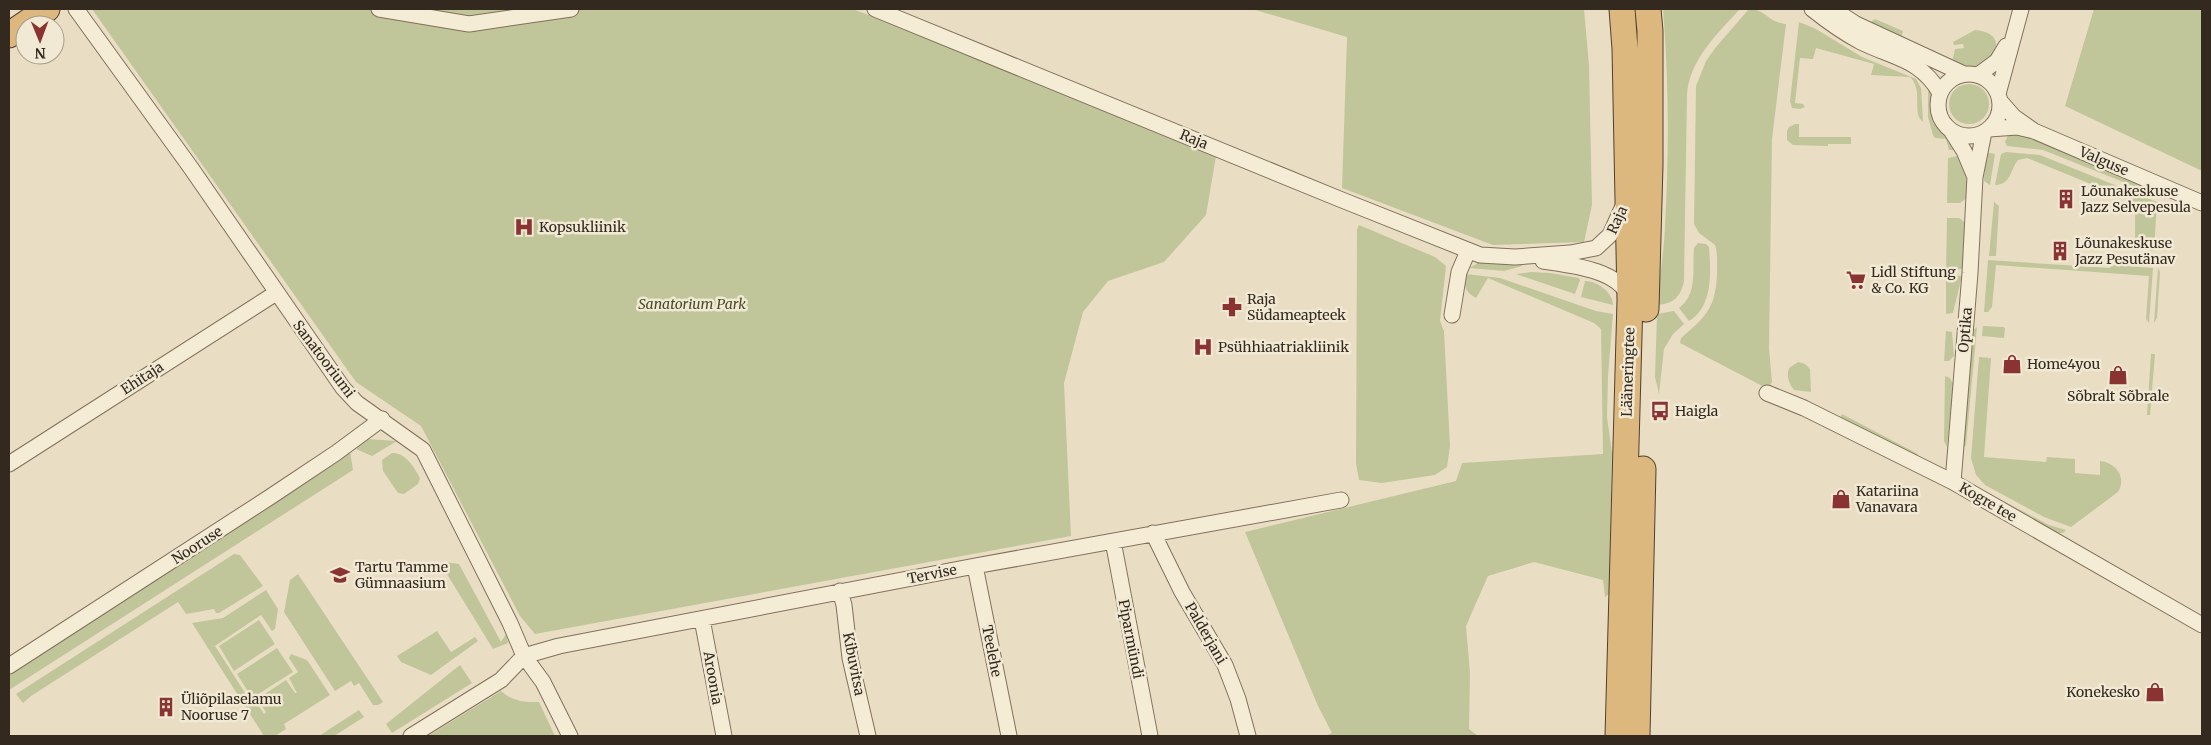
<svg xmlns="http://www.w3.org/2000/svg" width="2211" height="745" font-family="Merriweather,serif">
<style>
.green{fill:#c0c699}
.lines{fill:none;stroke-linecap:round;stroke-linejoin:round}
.minor-casing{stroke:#81705c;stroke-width:17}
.trunk-casing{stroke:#503f30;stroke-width:27}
.minor{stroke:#f5ecd6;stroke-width:15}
.trunk{stroke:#dcb87e;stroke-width:25}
.labels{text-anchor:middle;stroke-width:5;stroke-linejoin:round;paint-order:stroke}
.street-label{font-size:14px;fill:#33291f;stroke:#f1e9d3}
.poi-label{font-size:14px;fill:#33291f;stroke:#f1e9d3;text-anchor:start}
.park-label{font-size:14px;font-style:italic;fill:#434d28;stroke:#f1e9d3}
</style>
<rect width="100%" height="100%" fill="#e9dec4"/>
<path class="green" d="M 92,9 L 852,9 L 947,43 L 1216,156 L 1206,215 L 1164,262 L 1108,281 L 1083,312 L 1064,383 L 1071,536 L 535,634 L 520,616 L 421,426 L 356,382 Z
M 1252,9 L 1584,9 L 1589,65 L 1592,205 L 1584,242 L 1493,245 L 1342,188 L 1347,37 Z
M 1663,9 L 1740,9 C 1718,33 1689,60 1687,95 L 1684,281 C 1681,297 1673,304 1657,305 C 1659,279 1664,253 1665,226 C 1669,153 1669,81 1663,9 Z
M 1749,9 C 1766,9 1767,22 1786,24 L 1772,139 L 1769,348 L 1772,382 L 1768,389 L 1680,343 L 1681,338 C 1706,317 1716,307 1717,273 C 1717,264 1718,254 1715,245 L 1699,233 L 1694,224 L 1696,86 L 1706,61 L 1716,47 Z
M 2094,9 L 2202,9 L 2202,171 L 2065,106 Z
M 1875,19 L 1903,31 L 1901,38 L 1869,23 Z
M 1799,22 L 1816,29 L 1862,57 L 1916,79 L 1921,88 L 1923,122 C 1911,114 1924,90 1910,77 L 1871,75 L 1874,64 L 1816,48 L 1813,59 L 1800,58 L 1795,103 L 1803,104 L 1805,107 L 1800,109 L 1792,108 L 1790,101 Z
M 1975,30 C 1991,31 2001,39 1994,55 C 1977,68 1972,70 1952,62 L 1955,49 L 1964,48 L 1963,44 L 1954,45 L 1953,42 Z
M1949 104a20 20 0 1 1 40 0a20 20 0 1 1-40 0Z
M 1928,87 C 1934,98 1931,106 1935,117 C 1940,129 1951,138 1957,150 L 1949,150 L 1946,139 L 1935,138 L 1933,135 L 1928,117 Z
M 1795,124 L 1799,124 L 1799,137 L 1851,137 L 1851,144 L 1828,144 L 1828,146 L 1793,145 L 1787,140 L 1787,131 L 1789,127 Z
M 2009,133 L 2028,137 L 2160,193 L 2166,199 L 2043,150 L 2007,146 L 2005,142 Z
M 1985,152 L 1995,154 L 1990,185 L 1984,181 Z
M 2006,152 L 2040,155 L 2157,202 L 2154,251 L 2141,249 L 2135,244 L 2135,206 L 2125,198 L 2027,158 L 2018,160 C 2010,170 2011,185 1995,185 L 2001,154 Z
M 1962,155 L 1966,173 L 1968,197 L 1960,203 L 1947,203 L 1948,158 Z
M 1994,202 L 1999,206 L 1996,256 L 1989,256 Z
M 1947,218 L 1959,218 L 1966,223 L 1962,269 L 1946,271 Z
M 1359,225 L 1435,257 L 1446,266 L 1440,321 L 1444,331 L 1450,446 L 1447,467 L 1435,475 L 1382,483 L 1359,480 L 1356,463 L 1357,229 Z
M 1698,243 L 1706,244 L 1709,247 C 1711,272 1713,307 1689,321 L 1679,308 C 1698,294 1692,269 1694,248 Z
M 1988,260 L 2110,268 L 2111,265 L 2153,268 L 2149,323 L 2146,319 L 2149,276 L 1996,265 L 1992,307 L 1988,312 L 1984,312 Z
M 1480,262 L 1522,265 L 1522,266 L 1504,271 L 1469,268 Z
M 2158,268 L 2160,272 L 2157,318 L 2154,323 Z
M 1531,272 L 1550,273 L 1579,278 L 1580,280 L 1575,294 L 1516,274 Z
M 1466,274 L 1500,278 L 1596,311 L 1613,314 L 1608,376 L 1607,417 L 1612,453 L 1609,594 L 1605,597 L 1603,580 L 1534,562 L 1488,576 L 1466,626 L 1470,673 L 1469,729 L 1478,736 L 1325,736 L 1332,733 L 1318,706 L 1245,532 L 1456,481 L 1462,463 L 1603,454 L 1601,329 L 1594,323 L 1488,278 L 1476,298 C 1465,292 1463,286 1466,274 Z
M 1951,275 L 1962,276 L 1953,313 L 1946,314 L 1946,279 Z
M 1585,281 C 1597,281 1613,292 1613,305 L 1581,297 Z
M 1674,311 L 1684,324 L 1673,334 L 1664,349 L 1659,394 L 1655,377 L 1657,314 Z
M 1983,326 L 2003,327 L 2005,328 L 2004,338 L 1982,336 Z
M 1977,327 L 1966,445 L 1962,449 L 1972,331 Z
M 1946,331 L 1952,332 L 1954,356 L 1949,361 L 1944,361 Z
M 2151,354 L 2155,354 L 2150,415 L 2147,415 Z
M 1979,357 L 1991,358 L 1984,457 L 2046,462 L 2047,457 L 2075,459 L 2075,473 L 2100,475 L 2100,461 C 2116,463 2127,477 2118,492 L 2071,527 L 2044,517 L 1985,485 L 1976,475 L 1971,458 Z
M 1798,362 L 1805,364 L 1810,369 L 1811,392 L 1794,390 C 1789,383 1786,377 1789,368 Z
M 1945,376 L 1950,378 L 1953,384 L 1947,447 L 1944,441 Z
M 1842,414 L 1918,454 L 1916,458 L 1840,418 Z
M 367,439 L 397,441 L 372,456 L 356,449 Z
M 350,451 L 353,470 L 9,690 L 9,672 Z
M 392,453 C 405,452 415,468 420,478 L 418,484 L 404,494 L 398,493 L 383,471 L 382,460 Z
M 1986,492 L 2049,525 L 2066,530 L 2063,533 L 2055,533 L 1984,495 Z
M 234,554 L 240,555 L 263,586 L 219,613 L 216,613 L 214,609 L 186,614 L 178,602 L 31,696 L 23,703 L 16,694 Z
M 444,562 L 459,564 L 501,642 L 506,634 L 508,643 L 493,649 L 442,566 Z
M 298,574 L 383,702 L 378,705 L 373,705 L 359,683 L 354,686 L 351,681 L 335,691 L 284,612 L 290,580 Z
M 266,590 L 278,609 L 275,629 L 272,631 L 261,615 L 215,646 L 251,702 L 255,700 L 264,714 L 266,712 L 257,699 L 286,680 L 295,693 L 297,693 L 289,678 L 298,672 L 289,658 L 291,654 L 307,660 L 330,695 L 284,724 L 286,729 L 275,736 L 264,736 L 192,623 L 223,618 Z
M 259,620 L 275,644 L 234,671 L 219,646 Z
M 437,631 L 451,652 L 475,637 L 478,641 L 431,675 L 401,662 L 397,656 Z
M 277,648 L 293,672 L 252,698 L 237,674 Z
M 460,665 L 472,683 L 392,733 L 386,724 Z
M 501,691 C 512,701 524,702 539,702 L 555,736 L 428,736 Z
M 359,710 L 364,717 L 334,736 L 319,736 Z"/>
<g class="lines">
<defs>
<path id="minor" d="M 76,9 L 191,168 L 343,388 L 357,403 L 423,450 L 510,623 L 524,656 L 543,682 L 570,736
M 379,9 L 469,24 L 571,9
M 875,9 L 1342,200 L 1480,255 L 1515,257 L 1570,253 L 1596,248 L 1610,235 L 1623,206
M 1812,9 C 1827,21 1844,33 1861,42 C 1893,58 1921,59 1940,93
M 1833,9 L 1856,24 L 1964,74
M1938 105a31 31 0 1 1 62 0a31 31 0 1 1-62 0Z
M 1978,75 L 1997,61 L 2006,46
M 1998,94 L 2021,9
M 1989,129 L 2017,127 L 2034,131 L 2014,117 L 2000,101
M 2034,131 L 2202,203
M 1952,132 L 1964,151 L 1975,177
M 1543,261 C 1569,265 1618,269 1629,297
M 1452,315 L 1459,272 L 1468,251
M 1767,393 L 1804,408 L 1953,482 L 2202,625
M 9,464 L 276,293
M 1953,482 L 1970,273 L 1975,177 L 1984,132
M 1153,533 L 1182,592 L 1225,665 L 1238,699 L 1248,736
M 1113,541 L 1150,736
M 975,566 L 1009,736
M 840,591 L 844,605 L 850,658 L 868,736
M 702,619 L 724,736
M 9,666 L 270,497 L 336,453 L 382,419
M 411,736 L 501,680 L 524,656 L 559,646 L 975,566 L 1341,500"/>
<path id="trunk" d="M 9,35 L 47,9
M 1646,309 L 1650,165 L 1650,31 L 1648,9
M 1618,736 L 1630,300 L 1625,49 L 1622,9
M 1637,736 L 1643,469"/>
</defs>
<use href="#minor" class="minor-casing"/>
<use href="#trunk" class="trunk-casing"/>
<use href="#minor" class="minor"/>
<use href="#trunk" class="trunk"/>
</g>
<defs>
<symbol id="building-bare" viewBox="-9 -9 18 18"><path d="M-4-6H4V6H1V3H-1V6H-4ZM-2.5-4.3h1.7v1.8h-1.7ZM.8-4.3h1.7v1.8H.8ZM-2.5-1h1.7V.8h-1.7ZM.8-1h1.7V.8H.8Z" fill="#8a3333" stroke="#f1e9d3" stroke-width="2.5" paint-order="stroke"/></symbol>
<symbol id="hospital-bare" viewBox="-9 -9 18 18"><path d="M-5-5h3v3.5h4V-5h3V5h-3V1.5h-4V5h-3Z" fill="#8a3333" stroke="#f1e9d3" stroke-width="2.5" paint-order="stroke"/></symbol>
<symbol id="supermarket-bare" viewBox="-9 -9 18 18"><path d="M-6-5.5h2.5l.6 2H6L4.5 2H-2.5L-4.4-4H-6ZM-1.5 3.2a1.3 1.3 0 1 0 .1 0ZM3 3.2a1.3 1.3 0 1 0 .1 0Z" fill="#8a3333" stroke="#f1e9d3" stroke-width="2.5" paint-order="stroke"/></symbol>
<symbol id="pharmacy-bare" viewBox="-9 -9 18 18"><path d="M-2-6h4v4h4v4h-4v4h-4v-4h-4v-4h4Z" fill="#8a3333" stroke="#f1e9d3" stroke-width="2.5" paint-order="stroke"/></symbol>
<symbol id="shop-bare" viewBox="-9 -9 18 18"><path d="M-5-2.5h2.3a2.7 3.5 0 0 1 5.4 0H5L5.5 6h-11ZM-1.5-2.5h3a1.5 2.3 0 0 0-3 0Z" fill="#8a3333" stroke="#f1e9d3" stroke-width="2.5" paint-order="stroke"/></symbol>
<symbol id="bus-bare" viewBox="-9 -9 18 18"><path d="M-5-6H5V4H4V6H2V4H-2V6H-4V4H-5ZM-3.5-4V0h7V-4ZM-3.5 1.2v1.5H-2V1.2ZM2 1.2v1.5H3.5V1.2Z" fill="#8a3333" stroke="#f1e9d3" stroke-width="2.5" paint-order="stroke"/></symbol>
<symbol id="school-bare" viewBox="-9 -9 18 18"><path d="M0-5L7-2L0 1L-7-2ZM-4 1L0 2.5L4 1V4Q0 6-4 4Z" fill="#8a3333" stroke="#f1e9d3" stroke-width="2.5" paint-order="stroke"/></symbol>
</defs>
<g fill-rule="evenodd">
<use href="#building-bare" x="2052" y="185" width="28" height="28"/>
<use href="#hospital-bare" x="510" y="213" width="28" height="28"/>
<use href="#building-bare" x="2046" y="237" width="28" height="28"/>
<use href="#supermarket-bare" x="1842" y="266" width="28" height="28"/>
<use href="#pharmacy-bare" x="1218" y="293" width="28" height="28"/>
<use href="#hospital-bare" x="1189" y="333" width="28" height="28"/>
<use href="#shop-bare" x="1998" y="350" width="28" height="28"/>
<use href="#shop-bare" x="2104" y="361" width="28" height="28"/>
<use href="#bus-bare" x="1646" y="397" width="28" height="28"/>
<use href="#shop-bare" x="1827" y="485" width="28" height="28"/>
<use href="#school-bare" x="326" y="561" width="28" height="28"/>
<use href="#shop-bare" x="2141" y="678" width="28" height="28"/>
<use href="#building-bare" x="152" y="693" width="28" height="28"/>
</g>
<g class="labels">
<g class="street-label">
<text transform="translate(1194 139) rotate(22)" y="5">Raja</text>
<text transform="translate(2104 161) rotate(23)" y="5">Valguse</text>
<text transform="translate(1617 220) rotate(-65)" y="5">Raja</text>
<text transform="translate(1965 330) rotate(-85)" y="5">Optika</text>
<text transform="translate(324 359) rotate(53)" y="5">Sanatooriumi</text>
<text transform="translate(1628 372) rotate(-88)" y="5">Lääneringtee</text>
<text transform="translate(142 378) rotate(-33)" y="5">Ehitaja</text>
<text transform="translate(1988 502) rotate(30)" y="5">Kogre tee</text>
<text transform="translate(197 545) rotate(-33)" y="5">Nooruse</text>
<text transform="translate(932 574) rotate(-11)" y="5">Tervise</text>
<text transform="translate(1206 633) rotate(60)" y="5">Palderjani</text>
<text transform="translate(1131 639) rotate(79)" y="5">Piparmündi</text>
<text transform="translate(992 651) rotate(79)" y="5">Teelehe</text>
<text transform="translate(854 664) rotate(79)" y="5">Kibuvitsa</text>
<text transform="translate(713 678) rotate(80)" y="5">Aroonia</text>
</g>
<g class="poi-label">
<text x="2081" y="196">Lõunakeskuse<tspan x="2081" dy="16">Jazz Selvepesula</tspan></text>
<text x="539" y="232">Kopsukliinik</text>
<text x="2075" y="248">Lõunakeskuse<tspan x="2075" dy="16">Jazz Pesutänav</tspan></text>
<text x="1871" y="277">Lidl Stiftung<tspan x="1871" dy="16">&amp; Co. KG</tspan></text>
<text x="1247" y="304">Raja<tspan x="1247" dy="16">Südameapteek</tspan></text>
<text x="1218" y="352">Psühhiaatriakliinik</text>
<text x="2027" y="369">Home4you</text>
<text x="2118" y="401" text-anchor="middle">Sõbralt Sõbrale</text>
<text x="1675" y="416">Haigla</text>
<text x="1856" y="496">Katariina<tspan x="1856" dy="16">Vanavara</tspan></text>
<text x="355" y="572">Tartu Tamme<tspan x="355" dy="16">Gümnaasium</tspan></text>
<text x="2140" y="697" text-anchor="end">Konekesko</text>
<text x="181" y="704">Üliõpilaselamu<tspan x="181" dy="16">Nooruse 7</tspan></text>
</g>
<g class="park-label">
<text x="692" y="309">Sanatorium Park</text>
</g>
</g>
<rect width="2211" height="745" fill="none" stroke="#33291f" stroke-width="20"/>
<g transform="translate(40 40) rotate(179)"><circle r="24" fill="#f1e9d3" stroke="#a59c8b"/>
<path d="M0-4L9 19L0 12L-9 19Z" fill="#8a3333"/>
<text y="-8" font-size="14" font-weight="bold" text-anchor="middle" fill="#33291f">N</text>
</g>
</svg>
